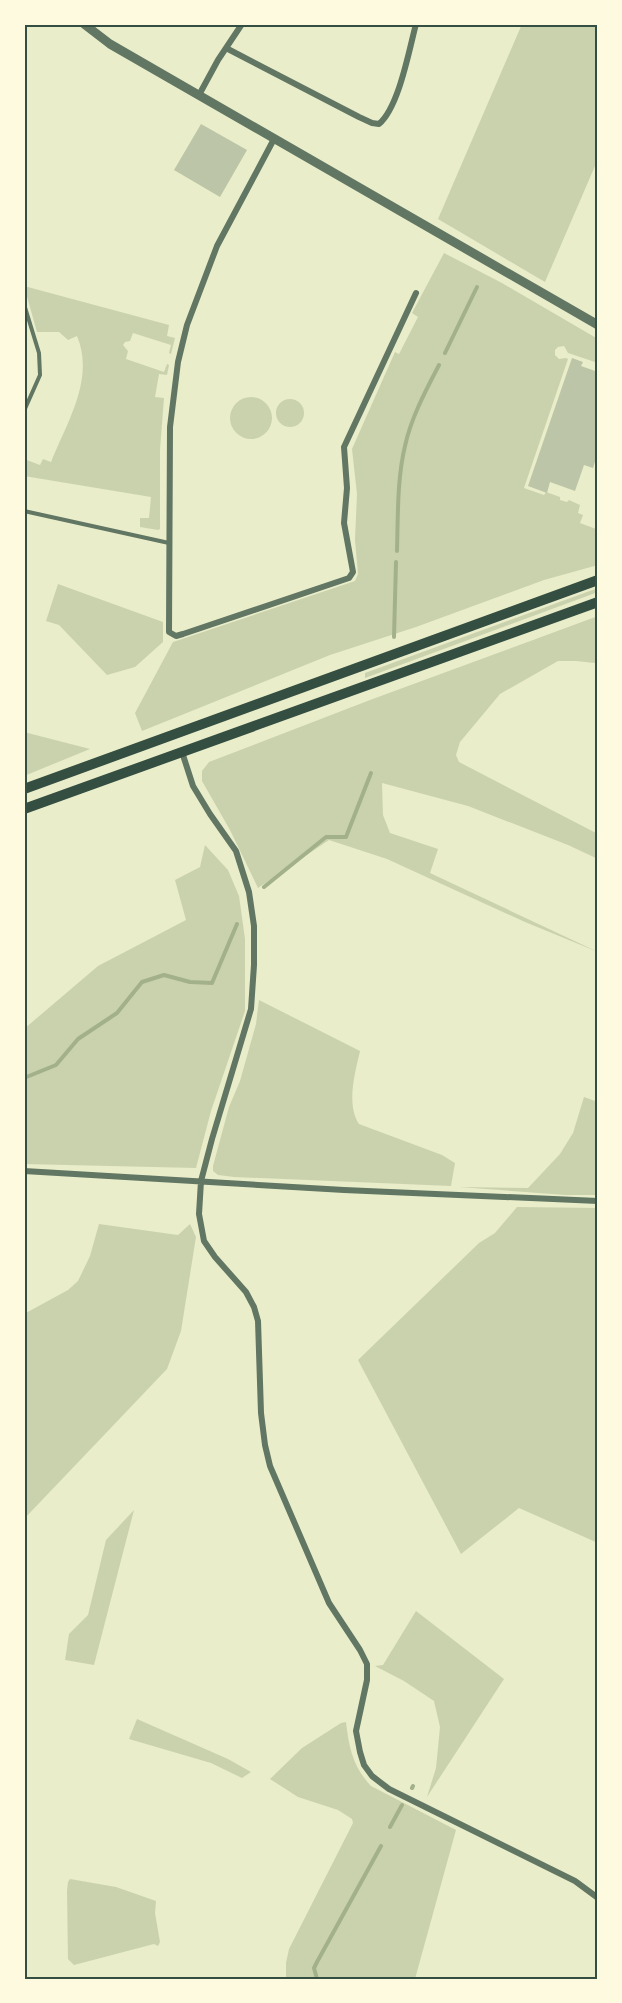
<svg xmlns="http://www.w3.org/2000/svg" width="622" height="2003" font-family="'Space Grotesk',sans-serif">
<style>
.green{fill:#cad2ad}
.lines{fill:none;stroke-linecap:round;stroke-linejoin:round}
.stream{stroke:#a3b18a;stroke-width:4}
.building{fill:#bcc5a7}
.service{stroke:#617663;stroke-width:4}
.minor{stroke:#617663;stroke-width:6}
.tertiary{stroke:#617663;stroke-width:9}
.primary{stroke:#344e41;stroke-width:10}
.neatline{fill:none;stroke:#344e41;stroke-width:2}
</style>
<rect width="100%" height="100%" fill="#e9edc9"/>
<path class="green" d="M 522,24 L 598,24 L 598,159 L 545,282 L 438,219 Z
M 444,253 L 502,283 L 598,339 L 598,363 L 568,353 L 564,346 L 558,347 L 555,350 L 555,355 L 559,359 L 566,358 L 568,359 L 524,488 L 544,495 L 546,492 L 560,497 L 560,500 L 567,502 L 569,500 L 580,505 L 578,513 L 583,515 L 580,523 L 596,529 L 598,524 L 598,565 L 544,580 L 416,627 L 330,655 L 142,731 L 135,713 L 173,642 L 355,581 L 358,574 L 355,540 L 357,494 L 352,449 L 395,352 L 399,354 L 418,317 L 412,313 Z
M 24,286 L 169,325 L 167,336 L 175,338 L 171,354 L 169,353 L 171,345 L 133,333 L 130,341 L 125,342 L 123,345 L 128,351 L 126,359 L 164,372 L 167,364 L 169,365 L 167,375 L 159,374 L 155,397 L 164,398 L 160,450 L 160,529 L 158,530 L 140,527 L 140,518 L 149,518 L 151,497 L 24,476 L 24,459 L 40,465 L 43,459 L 51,462 C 67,422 95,379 77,336 L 68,340 L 59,332 L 37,332 Z
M230 418a21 21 0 1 1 42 0a21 21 0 1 1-42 0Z
M276 413a14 14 0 1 1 28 0a14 14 0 1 1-28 0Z
M 58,584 L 163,622 L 163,642 L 135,667 L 107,675 L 59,625 L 46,621 Z
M 598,588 L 598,592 L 365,678 L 365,673 Z
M 598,616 L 598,658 L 595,663 L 576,661 L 558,661 L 500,694 L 460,742 L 456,755 L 459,762 L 598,834 L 598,859 L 568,845 L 468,806 L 382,783 L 383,815 L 390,833 L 438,849 L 430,873 L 598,952 L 525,922 L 387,859 L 329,840 L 258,888 L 230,830 L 202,781 L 202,771 L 209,762 L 370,700 Z
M 24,732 L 90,749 L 24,776 Z
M 205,845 L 228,870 L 239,896 L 245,939 L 245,1011 L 211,1111 L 196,1168 L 24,1164 L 24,1029 L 98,966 L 186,920 L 175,880 L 200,867 Z
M 259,1000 L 360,1051 C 355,1073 346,1104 359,1124 L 442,1155 L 455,1163 L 451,1186 L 234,1177 L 218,1175 L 213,1171 L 213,1166 L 229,1107 L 240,1081 L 256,1024 Z
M 584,1097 L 598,1102 L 598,1195 L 566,1195 L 459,1187 L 528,1188 L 560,1154 L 573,1133 Z
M 517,1207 L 598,1208 L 598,1543 L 519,1508 L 461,1554 L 358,1360 L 479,1243 L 495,1233 Z
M 99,1224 L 178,1235 L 190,1224 L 196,1237 L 181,1331 L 167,1369 L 24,1519 L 24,1314 L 68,1290 L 78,1281 L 90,1256 Z
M 134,1510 L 94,1665 L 65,1660 L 69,1634 L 88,1615 L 106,1540 Z
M 416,1611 L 504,1679 L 427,1797 L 436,1768 L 440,1727 L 434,1701 L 404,1681 L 375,1666 L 383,1665 Z
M 137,1719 L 228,1759 L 251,1772 L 242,1778 L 211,1763 L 129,1739 Z
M 346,1722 C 349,1748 353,1767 371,1786 L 456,1830 L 415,1979 L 286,1979 L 286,1963 L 289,1949 L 353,1823 L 352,1819 L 338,1810 L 298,1797 L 270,1779 L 302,1748 L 341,1723 Z
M 70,1879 L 116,1887 L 156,1901 L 155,1913 L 160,1942 L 158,1946 L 154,1944 L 74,1965 L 68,1959 L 67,1891 L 68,1882 Z"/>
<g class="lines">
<path class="stream" d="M 445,353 L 477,287
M 397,551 C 398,517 397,479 405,446 C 411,418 426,390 439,365
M 394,637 L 396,562
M 264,887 L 326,837 L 346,837 L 371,773
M 24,1078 L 56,1065 L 78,1039 L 117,1013 L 142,982 L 164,975 L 190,982 L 212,983 L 237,924
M 412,1788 L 413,1786
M 390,1827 L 402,1805
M 317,1979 L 314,1968 L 317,1962 L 381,1846"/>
</g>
<path class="building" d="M 201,124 L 247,150 L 220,197 L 174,170 Z
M 572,358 L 583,362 L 581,366 L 598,372 L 598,452 L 593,468 L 584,465 L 575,491 L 550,482 L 547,493 L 528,486 Z"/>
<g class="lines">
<path class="service" d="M 24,304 L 39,353 L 40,375 L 24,411
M 24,511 L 169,543"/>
<path class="minor" d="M 226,48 L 359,117 L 372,123 L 379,124 C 399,107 409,50 416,24
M 199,95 L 218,60 L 242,24
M 274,139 L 217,246 L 187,325 L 178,362 L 170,427 L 169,632 L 176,636 L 183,634 L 349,578 L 353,572 L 344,523 L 347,488 L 344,447 L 416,293
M 182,752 L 193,786 L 210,814 L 236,851 L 249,892 L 254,926 L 254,965 L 251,1009 L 212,1139 L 201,1181 L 199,1214 L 204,1241 L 215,1257 L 246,1292 L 254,1307 L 258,1321 L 261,1413 L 265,1445 L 270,1466 L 329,1603 L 360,1650 L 367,1664 L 367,1680 L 356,1731 L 360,1752 L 364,1765 L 372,1776 L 389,1789 L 575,1881 L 598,1898
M 24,1171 L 344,1190 L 598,1201"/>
<path class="tertiary" d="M 84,24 L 110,44 L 598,325"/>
<path class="primary" d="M 24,789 L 598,580
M 24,809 L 598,602"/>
</g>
<rect width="622" height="2003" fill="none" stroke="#fefae0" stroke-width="51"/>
<rect x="26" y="26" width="570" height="1952" class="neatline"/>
</svg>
